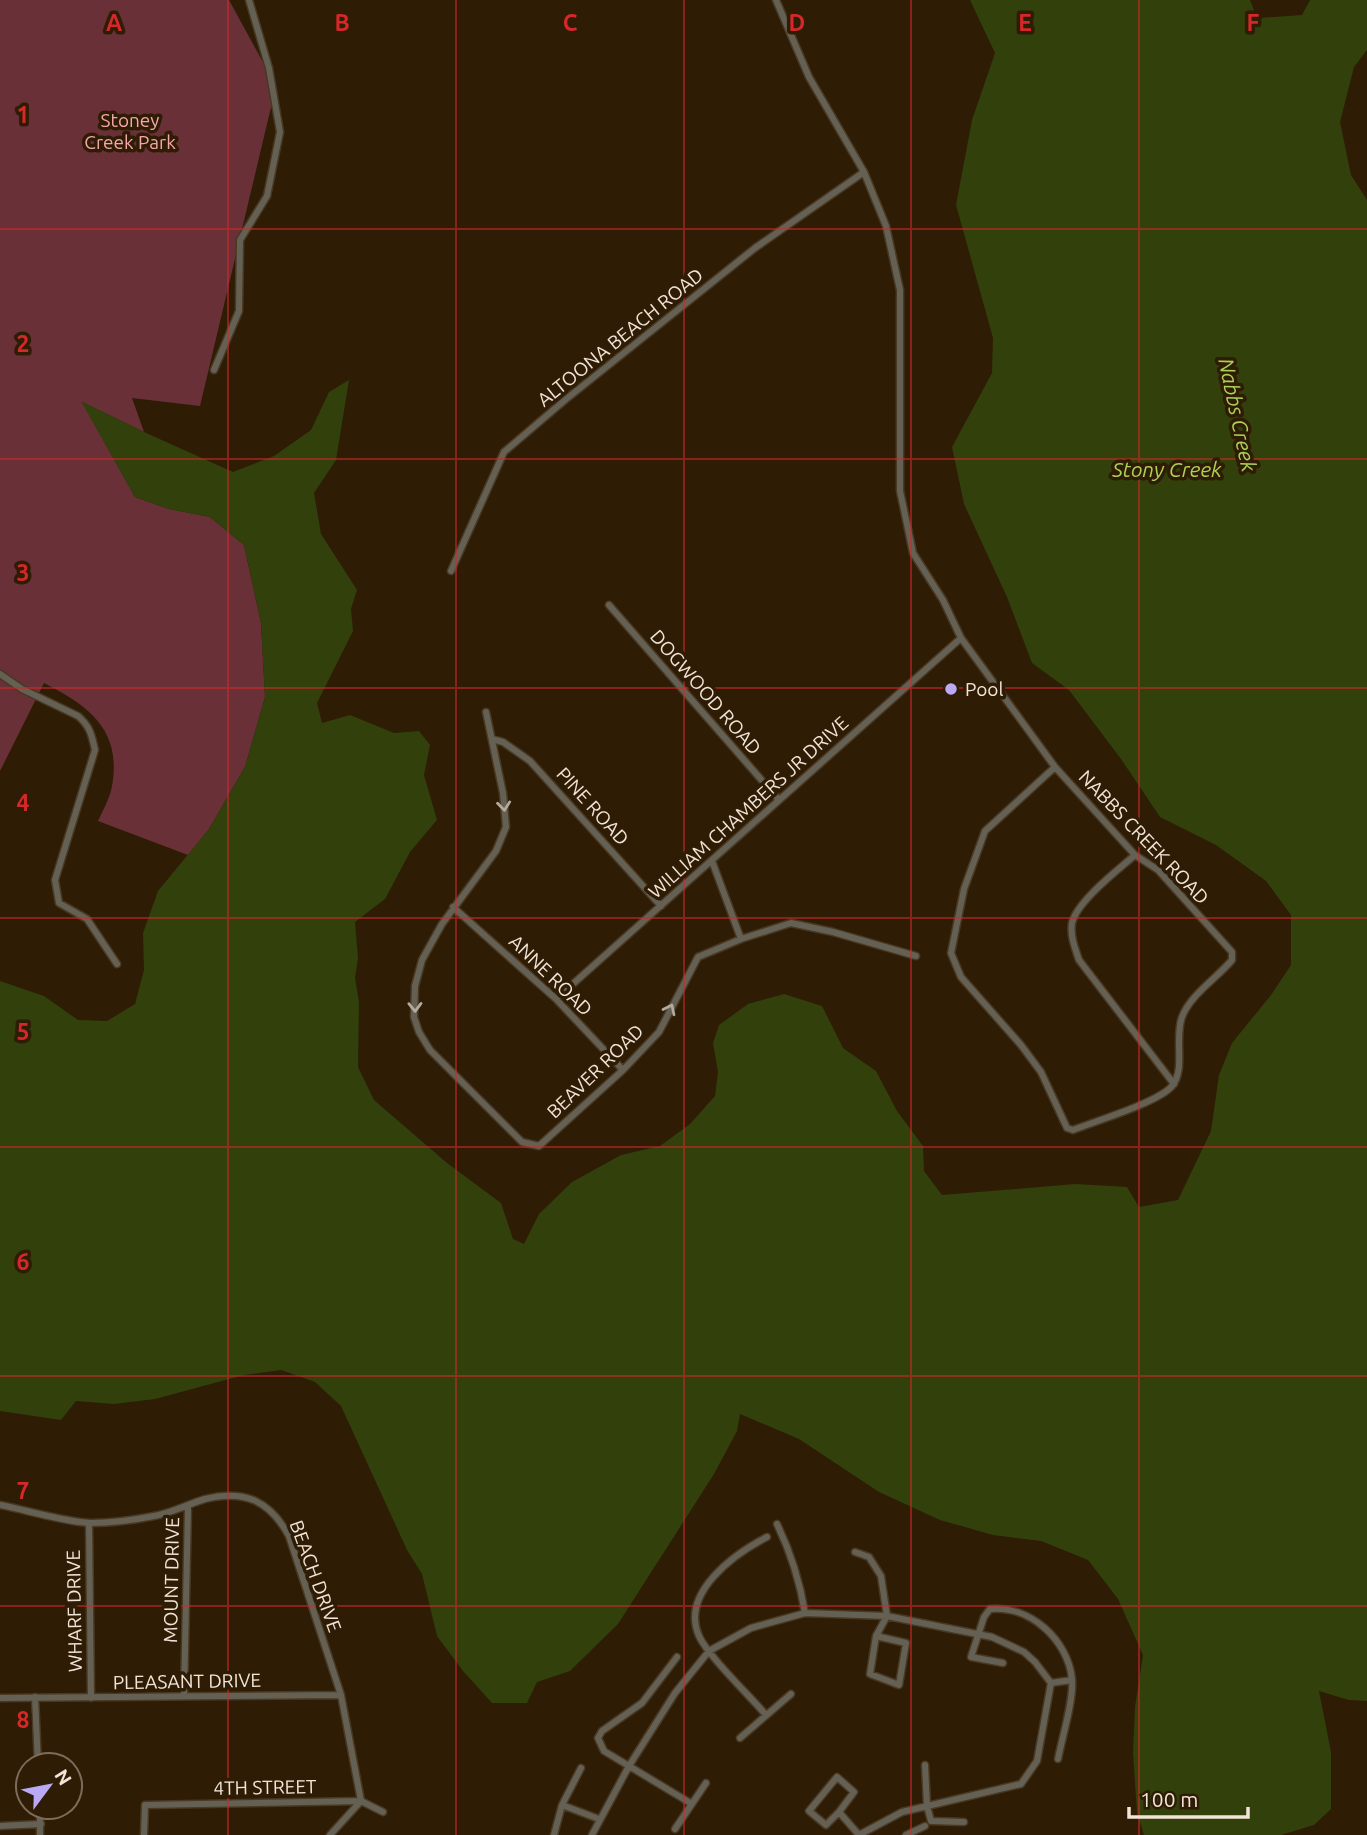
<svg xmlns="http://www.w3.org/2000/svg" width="1367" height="1835" font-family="Ubuntu,sans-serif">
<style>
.green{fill:#693137}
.water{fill:#32400b}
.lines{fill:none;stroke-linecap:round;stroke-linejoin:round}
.minor-casing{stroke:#493822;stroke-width:9}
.minor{stroke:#646154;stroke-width:6}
.oneway{stroke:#b2aa9c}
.grid{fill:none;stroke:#d62828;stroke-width:2;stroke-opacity:0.55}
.poi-dot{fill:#baaaf6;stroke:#2e1c05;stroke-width:2.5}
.labels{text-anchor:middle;stroke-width:7;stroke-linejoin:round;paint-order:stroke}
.park-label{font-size:19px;fill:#f6a6ab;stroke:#2e1c05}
.street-label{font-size:19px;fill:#f2e5d7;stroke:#2e1c05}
.poi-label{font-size:19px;fill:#f2e5d7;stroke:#2e1c05;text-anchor:start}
.water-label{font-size:21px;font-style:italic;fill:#acd255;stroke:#2e1c05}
.grid-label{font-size:23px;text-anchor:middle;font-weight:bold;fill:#d62828;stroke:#2e1c05;stroke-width:7;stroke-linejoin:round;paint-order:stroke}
</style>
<rect width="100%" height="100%" fill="#2e1c05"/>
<path class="green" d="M 0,0 L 229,0 L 276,86 L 200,406 L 132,398 L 144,432 L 82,402 L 135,497 L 169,509 L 210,517 L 244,545 L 261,623 L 265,697 L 245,767 L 209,829 L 188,855 L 98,821 C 103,810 110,798 112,786 C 122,730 89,706 44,683 L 0,771 Z"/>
<path class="water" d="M 970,0 L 1250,0 L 1257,18 L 1302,15 L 1310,0 L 1367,0 L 1367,50 L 1354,67 L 1340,122 L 1351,175 L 1367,200 L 1367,1701 L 1349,1700 L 1319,1691 L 1331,1752 L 1331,1809 L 1314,1825 L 1281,1835 L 1144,1835 L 1137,1813 L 1133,1753 L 1135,1707 L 1143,1655 L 1118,1599 L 1088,1560 L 1041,1541 L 993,1535 L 940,1520 L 879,1492 L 799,1439 L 740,1414 L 737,1431 L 714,1474 L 618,1624 L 570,1671 L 537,1682 L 527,1703 L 492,1703 L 463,1671 L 437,1636 L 422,1574 L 407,1550 L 341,1406 L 315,1382 L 281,1370 L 244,1375 L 155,1399 L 114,1404 L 76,1401 L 61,1420 L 0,1411 L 0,981 L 44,996 L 78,1020 L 107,1021 L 135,1004 L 144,970 L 143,933 L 158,891 L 209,829 L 245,767 L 265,697 L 261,623 L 244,545 L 210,517 L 169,509 L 135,497 L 81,401 L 144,432 L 233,472 L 274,456 L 311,430 L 329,392 L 349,380 L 336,460 L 314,493 L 321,534 L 357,590 L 351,609 L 353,631 L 317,703 L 322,723 L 350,715 L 394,733 L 419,731 L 430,745 L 424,775 L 437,820 L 410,852 L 385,899 L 355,922 L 358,958 L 355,978 L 359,1002 L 358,1067 L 374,1100 L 447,1163 L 501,1203 L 513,1239 L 524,1244 L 539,1214 L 572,1182 L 621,1155 L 660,1146 L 690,1124 L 715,1096 L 718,1072 L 713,1043 L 719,1025 L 748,1004 L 784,994 L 822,1006 L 843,1048 L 876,1071 L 897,1111 L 923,1146 L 924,1171 L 942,1195 L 1075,1184 L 1127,1187 L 1139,1207 L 1178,1200 L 1211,1131 L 1219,1075 L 1232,1043 L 1271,995 L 1291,965 L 1291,915 L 1266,881 L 1216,845 L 1160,817 L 1121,759 L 1069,690 L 1032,663 L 1007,597 L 964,504 L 952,447 L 992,373 L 993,338 L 956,205 L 972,120 L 995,53 Z"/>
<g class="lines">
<defs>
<path id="minor" d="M 776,0 L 809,77 L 864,172 L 886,226 L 900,290 L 900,491 L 913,553 L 943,600 L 961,638 L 1055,767 L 1135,855 L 1158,870 L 1232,952 L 1232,960 C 1217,978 1190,995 1182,1017 C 1174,1038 1186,1070 1172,1086 C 1159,1102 1096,1121 1073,1130 L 1067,1128 L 1041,1072 L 1021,1045 L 961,977 L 951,953 L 964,889 L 985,831 L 1055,767
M 214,370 L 239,311 L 240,240 L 267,196 L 280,132 L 269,68 L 249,0
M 451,571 L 504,452 L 565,400 L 755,248 L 864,172
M 609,605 L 779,800
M 0,674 L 22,689 L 78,716 C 90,726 92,736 95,750 L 55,880 L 59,903 L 87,919 L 117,964
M 486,712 L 503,793 L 506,827 L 496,851 L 442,924 L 422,960 L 415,986 L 414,1017 L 419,1032 L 430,1050 L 522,1142 L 539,1146 L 623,1070 L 659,1032 L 698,957 L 741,939 L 791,923 L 833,932 L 916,956
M 492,739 L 503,742 L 530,761 L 661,906
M 1135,855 C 1119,869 1077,901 1072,923 C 1070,936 1075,948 1079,960 L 1174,1084
M 712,861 L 741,939
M 453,907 L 556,999 L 623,1070
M 556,999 L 961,638
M 0,1505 C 26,1510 65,1522 90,1523 C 110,1523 134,1520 154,1516 C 172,1513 188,1504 205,1499 C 245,1489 270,1501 289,1536 L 341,1695 L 361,1801 L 330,1835
M 89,1523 L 91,1698
M 777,1524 C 791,1553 800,1582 805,1613
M 855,1552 L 869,1557 L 881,1576 L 887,1616 L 876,1636 L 870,1674 L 899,1685 L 906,1643 L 876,1636
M 677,1657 L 642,1703 L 602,1731 L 598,1738 L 604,1751 L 692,1804
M 1003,1663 L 971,1657 L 984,1617 L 990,1609 C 1030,1605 1068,1640 1072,1679 C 1074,1699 1062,1738 1058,1759
M 1051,1683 L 1072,1680
M 184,1696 L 188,1507
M 35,1697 L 38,1765
M 0,1698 L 341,1695
M 766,1715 C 750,1696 708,1656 699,1636 C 680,1593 734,1554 767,1537
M 740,1738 L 791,1694
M 925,1765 L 927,1806 L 931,1821 L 964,1822
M 562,1805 L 599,1819
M 40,1807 L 40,1835
M 839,1812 L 854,1792 L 837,1777 L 809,1811 L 826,1825 L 839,1812 L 859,1835
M 0,1826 L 41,1824
M 675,1829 L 706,1783
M 144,1835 L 145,1805 L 361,1801 L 383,1812
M 554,1835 L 562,1805 L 581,1768
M 592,1835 L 629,1766 L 675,1693 L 709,1651 L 751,1628 L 805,1613 L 887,1616 L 992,1637 L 1024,1652 L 1035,1662 L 1051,1683 L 1037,1761 L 1021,1784 L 902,1812 L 859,1835
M 906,1835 L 925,1826"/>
</defs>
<use href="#minor" class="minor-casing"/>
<use href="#minor" class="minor"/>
</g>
<defs><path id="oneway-chevron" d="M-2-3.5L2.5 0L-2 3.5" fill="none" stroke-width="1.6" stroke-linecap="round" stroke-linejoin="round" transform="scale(1.75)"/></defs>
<g class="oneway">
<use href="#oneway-chevron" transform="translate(504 806) rotate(84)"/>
<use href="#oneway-chevron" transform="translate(415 1007) rotate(89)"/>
<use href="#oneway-chevron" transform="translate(670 1009) rotate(-64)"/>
</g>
<path class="grid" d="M 228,0 L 228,1835M 456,0 L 456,1835M 684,0 L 684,1835M 911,0 L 911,1835M 1139,0 L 1139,1835M 0,229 L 1367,229M 0,459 L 1367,459M 0,688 L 1367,688M 0,918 L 1367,918M 0,1147 L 1367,1147M 0,1376 L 1367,1376M 0,1606 L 1367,1606"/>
<circle class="poi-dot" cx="951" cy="689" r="7"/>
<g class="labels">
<g class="park-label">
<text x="130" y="127">Stoney<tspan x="130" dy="22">Creek Park</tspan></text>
</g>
<g class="street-label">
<text transform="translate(620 337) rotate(-39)" y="7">ALTOONA BEACH ROAD</text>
<text transform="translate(706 692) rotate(49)" y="7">DOGWOOD ROAD</text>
<text transform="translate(593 806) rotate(48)" y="7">PINE ROAD</text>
<text transform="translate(748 807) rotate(-42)" y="7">WILLIAM CHAMBERS JR DRIVE</text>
<text transform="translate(1144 837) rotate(46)" y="7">NABBS CREEK ROAD</text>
<text transform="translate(551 975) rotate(44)" y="7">ANNE ROAD</text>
<text transform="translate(595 1071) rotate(-44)" y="7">BEAVER ROAD</text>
<text transform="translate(316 1576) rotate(70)" y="7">BEACH DRIVE</text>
<text transform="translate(171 1580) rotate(-89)" y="7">MOUNT DRIVE</text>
<text transform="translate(74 1611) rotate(-91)" y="7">WHARF DRIVE</text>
<text transform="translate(187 1681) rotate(-1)" y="7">PLEASANT DRIVE</text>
<text transform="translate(265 1787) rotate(-1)" y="7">4TH STREET</text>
</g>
<g class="poi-label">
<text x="965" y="696">Pool</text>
</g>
<g class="water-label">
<text transform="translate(1237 415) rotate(78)" y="7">Nabbs Creek</text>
<text x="1167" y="477">Stony Creek</text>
</g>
</g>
<g class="grid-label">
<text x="114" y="31">A</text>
<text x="342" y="31">B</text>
<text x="570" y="31">C</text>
<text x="797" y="31">D</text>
<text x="1025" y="31">E</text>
<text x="1253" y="31">F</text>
<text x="23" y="123">1</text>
<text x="23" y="352">2</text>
<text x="23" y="581">3</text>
<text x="23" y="811">4</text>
<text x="23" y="1040">5</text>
<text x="23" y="1270">6</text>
<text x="23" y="1499">7</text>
<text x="23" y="1728">8</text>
</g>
<g transform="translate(49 1786) rotate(58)"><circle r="33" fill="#2e1c05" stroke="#7c6c59" stroke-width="2"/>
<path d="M0-5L12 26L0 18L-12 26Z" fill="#baaaf6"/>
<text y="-10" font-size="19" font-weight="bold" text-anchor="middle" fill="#f2e5d7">N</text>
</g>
<path d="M1129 1807v10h119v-10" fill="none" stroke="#f2e5d7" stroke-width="3.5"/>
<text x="1140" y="1807" font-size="21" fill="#f2e5d7" stroke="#2e1c05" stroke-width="5" paint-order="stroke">100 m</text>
</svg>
